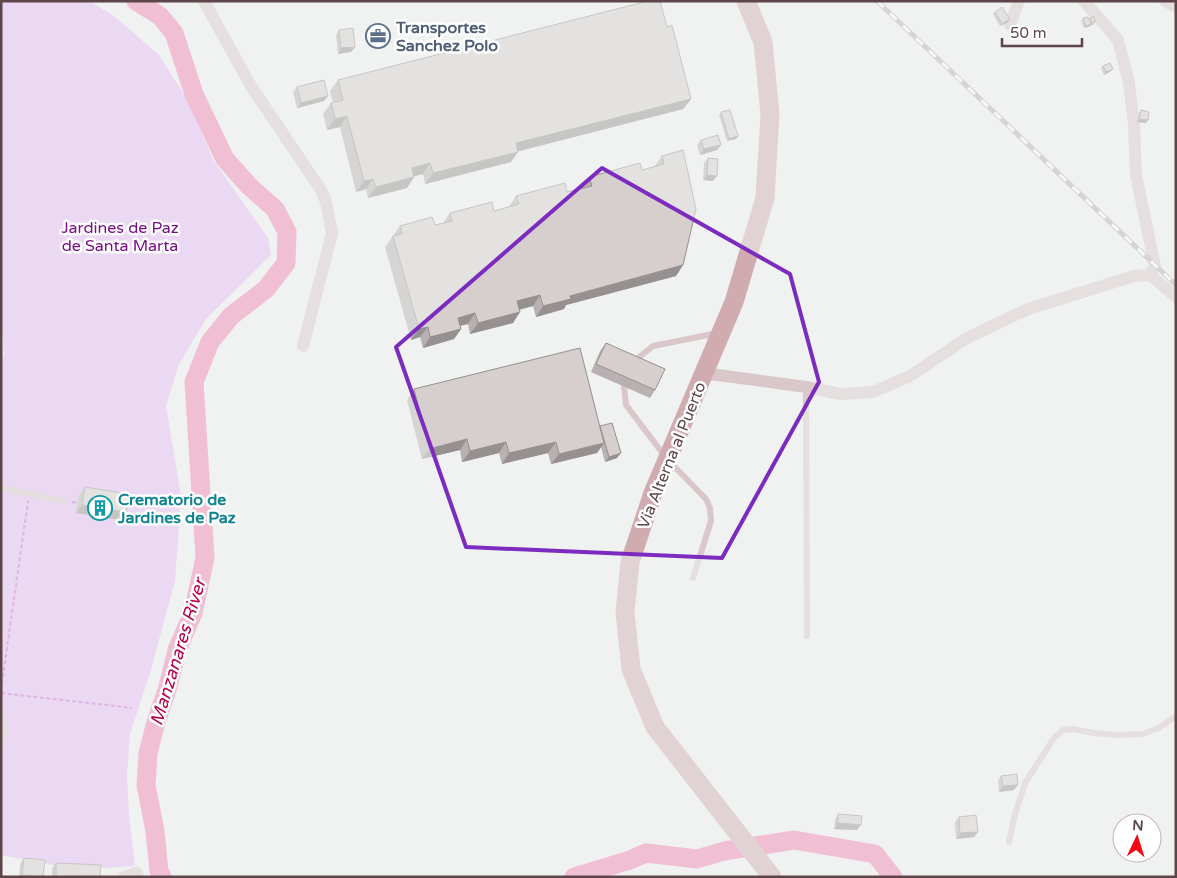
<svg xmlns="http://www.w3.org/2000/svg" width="1177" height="878" font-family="'Varela Round',sans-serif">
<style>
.green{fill:#e6b9f3}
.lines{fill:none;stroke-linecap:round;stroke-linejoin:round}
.river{stroke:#f482b0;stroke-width:19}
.path{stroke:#ca6ed4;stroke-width:2;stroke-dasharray:4 2.5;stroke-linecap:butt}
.lane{stroke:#dac7ca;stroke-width:6}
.street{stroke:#dac7ca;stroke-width:12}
.primary{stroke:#d0acb0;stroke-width:19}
.rail-casing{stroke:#bab0b0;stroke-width:5}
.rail{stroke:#fff;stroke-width:3;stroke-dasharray:9;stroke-linecap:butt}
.wall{fill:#b9b1b1}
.shaded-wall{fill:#969090}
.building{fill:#d7cece;stroke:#969090}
.marked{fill:none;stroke:#7b2cbf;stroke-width:4;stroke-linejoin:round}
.labels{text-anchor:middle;stroke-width:5;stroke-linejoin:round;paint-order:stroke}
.service-label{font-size:16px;font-weight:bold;fill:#4e5e75;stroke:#fff;text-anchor:start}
.park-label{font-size:16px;fill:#790e87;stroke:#fff}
.street-label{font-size:16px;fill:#5e4549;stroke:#fff}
.culture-label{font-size:16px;font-weight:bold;fill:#0d838f;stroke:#fff;text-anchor:start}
.water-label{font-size:18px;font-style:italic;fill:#b60049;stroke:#fff}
</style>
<rect width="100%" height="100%" fill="#eff2f0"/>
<path class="green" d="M 1,1 L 89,1 L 114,16 L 159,55 L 187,99 L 214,161 L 268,238 L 271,255 L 206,319 L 179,364 L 166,406 L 181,496 L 175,581 L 150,673 L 130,734 L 127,776 L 129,815 L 135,866 L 104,868 L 53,865 L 1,855 L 1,359 L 4,356 L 1,313 Z"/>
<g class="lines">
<path class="river" d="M 136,1 L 160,16 L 174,33 L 194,94 L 225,159 L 249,186 L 275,209 L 287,232 L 286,263 L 266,289 L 231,316 L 210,342 L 194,382 L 205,558 L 193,613 L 177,650 L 168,687 L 156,722 L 148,753 L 146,785 L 155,831 L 159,871 L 162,877
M 574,877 L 630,860 L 646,853 L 697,859 L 724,851 L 794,840 L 875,854 L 893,877"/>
<path class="path" d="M 72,502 L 78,503
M 1,690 L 28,501
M 1,693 L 132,708"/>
<path class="lane" d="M 632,363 L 653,346 L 718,333
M 624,386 L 626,405 L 667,459 L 706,499 L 710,508 L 711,521 L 693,578
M 806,387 L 807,636
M 1,488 L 64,501
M 1,713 C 5,724 5,736 1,746
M 1009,842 L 1015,814 L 1025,783 L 1054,738 L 1063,730 L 1072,729 L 1094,733 L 1117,735 L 1143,734 L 1159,728 L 1176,716"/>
<path class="street" d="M 204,1 L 251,86 L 321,190 L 326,202 L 332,233 L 303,346
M 1084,1 L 1118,40 L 1129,83 L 1134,124 L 1136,175 L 1155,266 L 1150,275
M 1165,1 L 1176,7
M 1010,25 L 1019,1
M 703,373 L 806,387 L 840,394 L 873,392 L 910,376 L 967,338 L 1028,309 L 1134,276 L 1150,275 L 1176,297
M 124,877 L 137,873 L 138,877"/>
<path class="primary" d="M 746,1 L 763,42 L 770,114 L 765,198 L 734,302 L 653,493 L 630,562 L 625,612 L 631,669 L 655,727 L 772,877"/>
<defs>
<path id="rail" d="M 877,1 L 1176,285"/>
</defs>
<use href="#rail" class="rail-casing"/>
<use href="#rail" class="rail"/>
</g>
<path class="wall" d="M 995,12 L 1008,22 L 1000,26 L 993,14 Z
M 1083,18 L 1089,19 L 1090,18 L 1095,22 L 1093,25 L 1084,28 L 1081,21 Z
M 339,30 L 355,47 L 351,52 L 338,54 L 336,35 Z
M 1103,66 L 1113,69 L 1111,71 L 1104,75 L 1101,68 Z
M 338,80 L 691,99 L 683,109 L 518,151 L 511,162 L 425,184 L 423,174 L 414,176 L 414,177 L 407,188 L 368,198 L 366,189 L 356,192 L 340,127 L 327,130 L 323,114 L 331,103 L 333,103 L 330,91 Z
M 297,87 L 324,101 L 297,108 L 293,92 Z
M 1141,110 L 1146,123 L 1137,122 L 1139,113 Z
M 721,112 L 736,139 L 727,141 L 719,115 Z
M 701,140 L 721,145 L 717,150 L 700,155 L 697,145 Z
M 683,150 L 683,265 L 676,276 L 566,305 L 564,309 L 536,317 L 533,306 L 519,310 L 513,323 L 470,334 L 468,324 L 460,326 L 461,329 L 454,339 L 423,348 L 420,337 L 411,340 L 385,247 L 400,226 L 435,225 L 443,223 L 450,213 L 494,211 L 509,207 L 516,196 L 567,192 L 582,188 L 589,177 L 642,170 L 654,167 L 662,156 Z
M 708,158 L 717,176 L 713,181 L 703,180 L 704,163 Z
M 606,343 L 655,390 L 650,398 L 591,372 L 600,351 Z
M 414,389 L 600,426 L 617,458 L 605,462 L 601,447 L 597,453 L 551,464 L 548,453 L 502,464 L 499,453 L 462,462 L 460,450 L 422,459 L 407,400 Z
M 85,487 L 126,512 L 121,520 L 76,513 L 79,495 Z
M 1001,776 L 1014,790 L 999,792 L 998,781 Z
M 838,814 L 857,830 L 834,829 L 835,820 Z
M 959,817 L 978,832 L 974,837 L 956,839 L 955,822 Z
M 24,858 L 43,877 L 19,877 L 20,864 Z
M 56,863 L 100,877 L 52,877 L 52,868 Z"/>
<path class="shaded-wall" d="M 1010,19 L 1008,22 L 1000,26 L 1002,24 Z
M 1091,24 L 1089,27 L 1084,28 L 1086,26 Z
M 355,47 L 351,52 L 338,54 L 341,48 Z
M 1113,69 L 1111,71 L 1104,75 L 1106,72 Z
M 328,96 L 324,101 L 297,108 L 301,103 Z
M 691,99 L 683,109 L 508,154 L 516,143 Z
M 347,116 L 340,127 L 327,130 L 335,119 Z
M 1139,119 L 1148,120 L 1146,123 L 1137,122 Z
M 738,136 L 736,139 L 727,141 L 729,139 Z
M 721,145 L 717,150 L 700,155 L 704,149 Z
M 518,152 L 511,162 L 425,184 L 433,173 Z
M 430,163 L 423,174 L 404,179 L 412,168 Z
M 707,175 L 717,176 L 713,181 L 703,180 Z
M 414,177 L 407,188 L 368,198 L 376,187 Z
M 373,179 L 366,189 L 356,192 L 364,181 Z
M 683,265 L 676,276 L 566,305 L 564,309 L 536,317 L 543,306 L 570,296 Z
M 540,295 L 533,306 L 510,312 L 517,301 Z
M 520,312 L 513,323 L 470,334 L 478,323 Z
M 475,313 L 468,324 L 450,328 L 458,318 Z
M 428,327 L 420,337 L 411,340 L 419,329 Z
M 461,329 L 454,339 L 423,348 L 430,337 Z
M 467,439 L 460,450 L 422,459 L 429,449 Z
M 506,442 L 499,453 L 462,462 L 470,451 Z
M 556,442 L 548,453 L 502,464 L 509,453 Z
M 604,443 L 597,453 L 551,464 L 559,454 Z
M 621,453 L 617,458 L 605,462 L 609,457 Z
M 82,505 L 126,512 L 121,520 L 76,513 Z
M 1018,785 L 1014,790 L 999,792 L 1003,786 Z
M 838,823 L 861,825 L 857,830 L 834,829 Z
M 978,832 L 974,837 L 956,839 L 960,833 Z
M 22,875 L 41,877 L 21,877 Z"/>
<path class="building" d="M 648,1 L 660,1 L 667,27 L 672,25 L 691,99 L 516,143 L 518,152 L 433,173 L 430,163 L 412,168 L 414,177 L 376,187 L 373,179 L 364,181 L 347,116 L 335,119 L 331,103 L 343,100 L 338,80 Z
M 1002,7 L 1010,19 L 1002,24 L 995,12 Z
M 1094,16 L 1095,22 L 1092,23 L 1090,18 Z
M 1088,17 L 1091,24 L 1086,26 L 1083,18 Z
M 353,28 L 355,47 L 341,48 L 339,30 Z
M 1110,63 L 1113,69 L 1106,72 L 1103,66 Z
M 324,80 L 328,96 L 301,103 L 297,87 Z
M 730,110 L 738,136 L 729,139 L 721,112 Z
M 1141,110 L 1149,112 L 1148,120 L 1139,119 Z
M 718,135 L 721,145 L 704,149 L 701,140 Z
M 683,150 L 696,209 L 683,265 L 570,296 L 571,299 L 543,306 L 540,295 L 517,301 L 520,312 L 478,323 L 475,313 L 458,318 L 461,329 L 430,337 L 428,327 L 419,329 L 393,236 L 402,234 L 400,226 L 432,217 L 435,225 L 452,221 L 450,213 L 492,202 L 494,211 L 519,204 L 516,196 L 565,183 L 567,192 L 592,186 L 589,177 L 640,163 L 642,170 L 664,164 L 662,156 Z
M 708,158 L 718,159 L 717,176 L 707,175 Z
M 606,343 L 665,369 L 655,390 L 596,364 Z
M 580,348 L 604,443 L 559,454 L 556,442 L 509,453 L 506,442 L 470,451 L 467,439 L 429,449 L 414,389 Z
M 612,423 L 621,453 L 609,457 L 600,426 Z
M 85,487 L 129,494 L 126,512 L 82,505 Z
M 1017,774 L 1018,785 L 1003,786 L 1001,776 Z
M 838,814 L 862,816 L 861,825 L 838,823 Z
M 976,815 L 978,832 L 960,833 L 959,817 Z
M 24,858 L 45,860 L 43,877 L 22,875 Z
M 56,863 L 101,865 L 100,877 L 56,877 Z"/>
<path d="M0 0H1177V878H0ZM 602,168 L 790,274 L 819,382 L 722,558 L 466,547 L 396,347 Z" fill="#eff2f0" fill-opacity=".55" fill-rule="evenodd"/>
<path class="marked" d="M 602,168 L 790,274 L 819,382 L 722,558 L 466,547 L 396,347 Z"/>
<defs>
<symbol id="office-ring" viewBox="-11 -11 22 22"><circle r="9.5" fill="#fff" stroke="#5c6f8a" stroke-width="1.5"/><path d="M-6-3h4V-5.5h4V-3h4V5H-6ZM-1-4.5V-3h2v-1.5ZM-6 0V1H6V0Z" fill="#5c6f8a"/></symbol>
<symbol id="building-ring" viewBox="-11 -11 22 22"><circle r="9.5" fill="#fff" stroke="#0f9aa8" stroke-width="1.5"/><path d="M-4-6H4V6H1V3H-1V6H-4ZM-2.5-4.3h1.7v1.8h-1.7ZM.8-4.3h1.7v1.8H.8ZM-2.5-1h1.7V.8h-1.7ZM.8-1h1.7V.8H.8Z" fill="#0f9aa8"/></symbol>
</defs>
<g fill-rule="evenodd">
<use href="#office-ring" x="364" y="22" width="28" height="28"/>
<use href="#building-ring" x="86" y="494" width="28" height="28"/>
</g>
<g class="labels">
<g class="service-label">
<text x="396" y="33">Transportes<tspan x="396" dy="18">Sanchez Polo</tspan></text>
</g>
<g class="park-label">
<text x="120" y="233">Jardines de Paz<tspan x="120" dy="18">de Santa Marta</tspan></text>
</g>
<g class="street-label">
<text transform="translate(671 455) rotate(-68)" y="6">Vía Alterna al Puerto</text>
</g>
<g class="culture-label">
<text x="118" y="505">Crematorio de<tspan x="118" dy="18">Jardines de Paz</tspan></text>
</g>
<g class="water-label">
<text transform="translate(178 652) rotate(-73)" y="6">Manzanares River</text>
</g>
</g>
<rect width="1177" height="878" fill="none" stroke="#5e4549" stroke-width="5"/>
<g transform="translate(1137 838) rotate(4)"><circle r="24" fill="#ffffff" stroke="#bfb5b6"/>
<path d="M0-4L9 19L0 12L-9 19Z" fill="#f20914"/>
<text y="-8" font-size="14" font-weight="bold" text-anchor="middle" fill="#5e4549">N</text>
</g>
<path d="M1002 38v8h80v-8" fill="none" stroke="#5e4549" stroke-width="2.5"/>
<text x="1010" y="38" font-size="15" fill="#5e4549" stroke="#ffffff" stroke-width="4" paint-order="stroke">50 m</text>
</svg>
